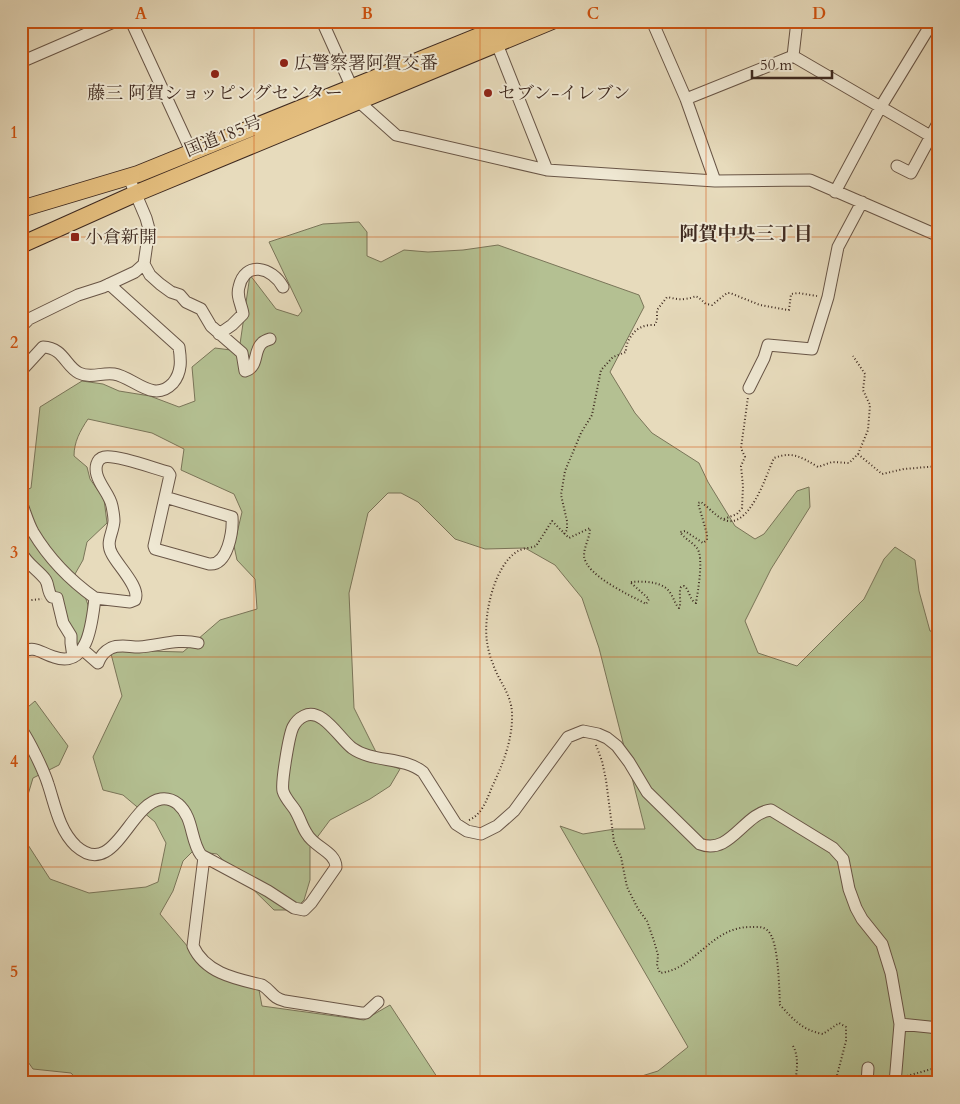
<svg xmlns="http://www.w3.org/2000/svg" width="960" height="1104" font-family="Cardo,'Noto Serif JP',serif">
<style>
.green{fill:#b4c092;stroke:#7a7559}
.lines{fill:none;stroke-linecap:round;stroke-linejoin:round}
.minor-casing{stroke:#695647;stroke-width:13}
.highway-casing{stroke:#3f2a20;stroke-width:18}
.path{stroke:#3f2a20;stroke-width:2;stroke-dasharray:1 2.5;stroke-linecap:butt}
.minor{stroke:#efe8d3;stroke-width:11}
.highway{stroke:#e4be7e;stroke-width:16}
.grid{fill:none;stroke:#cf520f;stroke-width:1;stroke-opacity:0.55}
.poi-dot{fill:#8f2418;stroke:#efe8d3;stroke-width:2}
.labels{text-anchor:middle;stroke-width:4;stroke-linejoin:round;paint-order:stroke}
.poi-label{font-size:18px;fill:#3f2a20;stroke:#efe8d3;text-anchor:start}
.street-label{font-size:18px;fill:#3f2a20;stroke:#efe8d3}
.neighbourhood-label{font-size:19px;font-weight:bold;fill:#3f2a20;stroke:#efe8d3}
.neatline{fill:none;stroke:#cf520f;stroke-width:2}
.grid-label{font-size:16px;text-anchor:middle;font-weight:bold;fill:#cf520f}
</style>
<rect width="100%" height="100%" fill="#e7dbbc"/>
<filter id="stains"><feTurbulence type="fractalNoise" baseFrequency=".004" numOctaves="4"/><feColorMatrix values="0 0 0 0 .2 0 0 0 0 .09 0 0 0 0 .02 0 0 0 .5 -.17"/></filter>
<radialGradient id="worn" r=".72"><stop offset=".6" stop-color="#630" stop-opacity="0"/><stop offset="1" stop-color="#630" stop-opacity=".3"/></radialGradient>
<path class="green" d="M 359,222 L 367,232 L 367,256 L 381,262 L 404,250 L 428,252 L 463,250 L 498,245 L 639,295 L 644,307 L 610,372 L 635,413 L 652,433 L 699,463 L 708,482 L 735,526 L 755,539 L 764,534 L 797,491 L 809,487 L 810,507 L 771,569 L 745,621 L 758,653 L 797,666 L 864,599 L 884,559 L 895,547 L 915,560 L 919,591 L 930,631 L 939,632 L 939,1083 L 619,1083 L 658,1071 L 688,1047 L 560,826 L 583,834 L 615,829 L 645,829 L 599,648 L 582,598 L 555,565 L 525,548 L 485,549 L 455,539 L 418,502 L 401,493 L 388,493 L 368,513 L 349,593 L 354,708 L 381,762 L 400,769 L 390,786 L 370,799 L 330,820 L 310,847 L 310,880 L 304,900 L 294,910 L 274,910 L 217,854 L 193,851 L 183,861 L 173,891 L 160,914 L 211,974 L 259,990 L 262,1006 L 364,1020 L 390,1005 L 441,1083 L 80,1083 L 71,1073 L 33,1069 L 21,1052 L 21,834 L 50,879 L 89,893 L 146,887 L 158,882 L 166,843 L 155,822 L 123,795 L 103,790 L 93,757 L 122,696 L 110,650 L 183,652 L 220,620 L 257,609 L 255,579 L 237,560 L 234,546 L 242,512 L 234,494 L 181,470 L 184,449 L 152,433 L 88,419 C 80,431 74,442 74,456 L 87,467 L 90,479 L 104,499 L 107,523 L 87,542 L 83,560 L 75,574 C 79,584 85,595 88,605 C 90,615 83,640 77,647 L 63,614 L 21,552 L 21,492 L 31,488 L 40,407 L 82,381 L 103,384 L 119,391 L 150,396 L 179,407 L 195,401 L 192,367 L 215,348 L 239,351 L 250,275 L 276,309 L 298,316 L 302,311 L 269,242 L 323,224 Z
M 35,701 L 68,746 L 59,765 L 33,778 L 21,818 L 21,713 Z"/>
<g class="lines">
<defs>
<path id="minor" d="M 131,21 L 192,153
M 322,21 L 358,101 L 396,135 L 547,170 L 715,181 L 810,180 L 939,236
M 652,21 L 686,99 L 715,181
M 497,44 L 547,170
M 793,56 L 939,141
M 793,56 L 797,21
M 21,62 L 116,21
M 686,99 L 793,56
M 897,166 L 911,173 L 939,121
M 835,192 L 880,108 L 933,21
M 144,264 L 150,275 L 160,284 L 171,292 L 180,295 L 186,302 L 201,309 L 211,326 L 242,353 L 245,371 C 259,367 253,351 262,343 C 264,341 267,340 270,339
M 21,327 L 29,319 L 78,295 L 103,287 L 135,272 L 144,264 L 149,229 L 146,218 L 129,178
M 219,334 L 232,325 L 243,314 C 242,305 236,297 239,287 C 245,260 272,267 283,287
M 21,371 L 43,347 C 64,348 65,366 79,373 C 91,379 102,372 114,374 C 134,377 153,404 173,383 C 182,372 181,360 179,347 L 109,284
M 749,388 L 764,358 L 768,345 L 812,349 L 828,297 L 838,247 L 862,202
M 21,502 C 25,512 28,523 33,532 C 48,557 71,581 95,598 C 92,621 89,669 54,657 C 40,653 36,645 21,652
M 21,552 C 27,564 37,569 45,579 C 49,584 47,591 52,597 L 57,598 L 63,623 L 71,636 L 71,643 L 73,657
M 95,598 L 130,602 L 135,600 C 141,588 118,566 112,554 C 105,542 113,534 114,521 C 114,517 113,511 112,506 C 110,495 100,486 97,475 C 95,468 96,459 104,457 C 115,454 156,469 168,472 L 170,475 L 154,546 L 155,549 L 209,564 C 228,566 233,531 232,517 L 165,497
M 82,649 L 98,663 C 100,657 105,651 111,648 C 120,644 129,647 139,647 C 159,646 177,638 198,643
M 21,729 C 29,740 44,771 48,784 C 55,805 59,830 76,846 C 114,880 129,804 161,799 C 168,798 173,800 178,804 C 194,818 190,840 201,855 L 268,891 L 294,908 L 304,910 L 311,903 L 336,867 C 336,852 314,847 307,834 C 302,827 300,818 295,810 C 291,804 285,798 283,791 C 281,783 289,735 293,727 C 295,723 300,718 304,716 C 322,707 339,738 352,748 C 373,763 403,756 423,772 L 456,824 L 467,831 L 481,834 L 497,826 L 514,811 L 568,737 L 583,731 L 598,734 L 607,738 L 617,746 L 629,762 L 647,792 L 700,844 C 730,856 744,813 771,810 L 833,848 L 843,859 L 849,889 L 856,908 L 862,919 L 882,944 L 891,973 L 900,1024 L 939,1028
M 204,857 L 193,946 C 205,973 236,979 262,985 C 272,991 272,998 285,1001 L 361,1013 L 366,1013 L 378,1002
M 867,1083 L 868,1068
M 895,1083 L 900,1024"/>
<path id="highway" d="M 21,209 L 138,174 L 516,21
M 21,245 L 137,193 L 552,21
M 21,1080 L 23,1083"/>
</defs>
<use href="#minor" class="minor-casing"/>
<use href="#highway" class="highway-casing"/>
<path class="path" d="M 858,454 L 882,474 L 904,469 L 939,466
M 724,519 L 737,514 L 742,508 L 743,486 L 741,466 L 745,457 L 741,448 L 748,397
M 934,522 L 939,524
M 564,534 L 567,530 L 567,521 L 561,495 L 565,471 L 581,433 L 592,415 L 601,370 L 613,357 L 626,352 C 625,343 633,330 642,327 C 645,325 651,325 655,325 L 657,320 L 657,310 L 667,297 C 673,298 678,300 684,299 C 698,298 693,292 706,304 L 712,305 L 727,293 L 730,293 L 760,305 L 788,310 L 789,310 L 791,294 L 798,293 L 817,296
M 21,601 L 42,599
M 596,745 L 602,761 L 606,780 L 614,842 L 621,857 L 627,887 L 638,909 L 647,921 L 654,941 L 658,955 L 657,966 L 660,973 C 696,969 711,927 750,927 C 756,927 764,926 768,931 C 779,941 779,990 780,1005 C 794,1020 802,1030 823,1034 L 839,1023 L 846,1027 L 846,1041 L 835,1083
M 469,820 C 482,815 487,799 492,787 C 503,764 513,739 512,713 C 511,693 499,682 493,664 C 490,657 488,649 487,642 C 483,616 494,565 518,551 C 523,548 531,548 536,546 L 552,521 L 569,538 L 590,528 C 590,538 584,546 584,556 C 586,576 630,595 646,604 L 649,599 L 630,582 C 644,581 664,581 671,594 C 674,599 675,604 679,608 C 682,602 678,594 681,587 L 684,586 C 690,590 689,600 696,603 C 698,591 704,557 697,548 C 692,542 685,539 680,532 L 685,531 L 703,543 L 707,540 L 707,534 L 698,503 L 701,502 C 708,507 715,515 722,519 C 749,533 766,475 774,458 C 793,451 801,457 818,467 L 832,462 L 849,463 L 858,454 L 868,430 L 870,405 L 863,390 L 865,374 L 853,356
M 793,1046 C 799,1056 797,1071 795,1083
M 907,1076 L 939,1067"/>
<use href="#minor" class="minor"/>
<use href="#highway" class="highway"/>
</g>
<path class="grid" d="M 254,21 L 254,1083M 480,21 L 480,1083M 706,21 L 706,1083M 21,237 L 939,237M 21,447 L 939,447M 21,657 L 939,657M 21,867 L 939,867"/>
<g class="poi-dot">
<circle cx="284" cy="63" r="5"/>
<circle cx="215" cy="74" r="5"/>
<circle cx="488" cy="93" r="5"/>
<rect x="70" y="232" width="10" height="10" rx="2.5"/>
</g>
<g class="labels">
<g class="poi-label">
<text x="294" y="69">広警察署阿賀交番</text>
<text x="215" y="99" text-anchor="middle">藤三 阿賀ショッピングセンター</text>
<text x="498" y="99">セブン-イレブン</text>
<text x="85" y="243">小倉新開</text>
</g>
<g class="street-label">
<text transform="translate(223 136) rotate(-22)" y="6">国道185号</text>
</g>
<g class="neighbourhood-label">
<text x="746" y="240">阿賀中央三丁目</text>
</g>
</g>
<rect width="960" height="1104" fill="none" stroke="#e7dbbc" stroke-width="55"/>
<path d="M752 70v8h80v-8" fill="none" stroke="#3f2a20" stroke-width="2.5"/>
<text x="760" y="70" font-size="15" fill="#3f2a20" stroke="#efe8d3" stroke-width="4" paint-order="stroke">50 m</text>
<rect x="28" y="28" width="904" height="1048" class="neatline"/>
<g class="grid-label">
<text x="141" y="19">A</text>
<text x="367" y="19">B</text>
<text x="593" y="19">C</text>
<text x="819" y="19">D</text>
<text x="14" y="138">1</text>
<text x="14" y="348">2</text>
<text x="14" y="558">3</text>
<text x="14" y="767">4</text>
<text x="14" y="977">5</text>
</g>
<rect width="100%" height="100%" filter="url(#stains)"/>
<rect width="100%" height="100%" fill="url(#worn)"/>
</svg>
